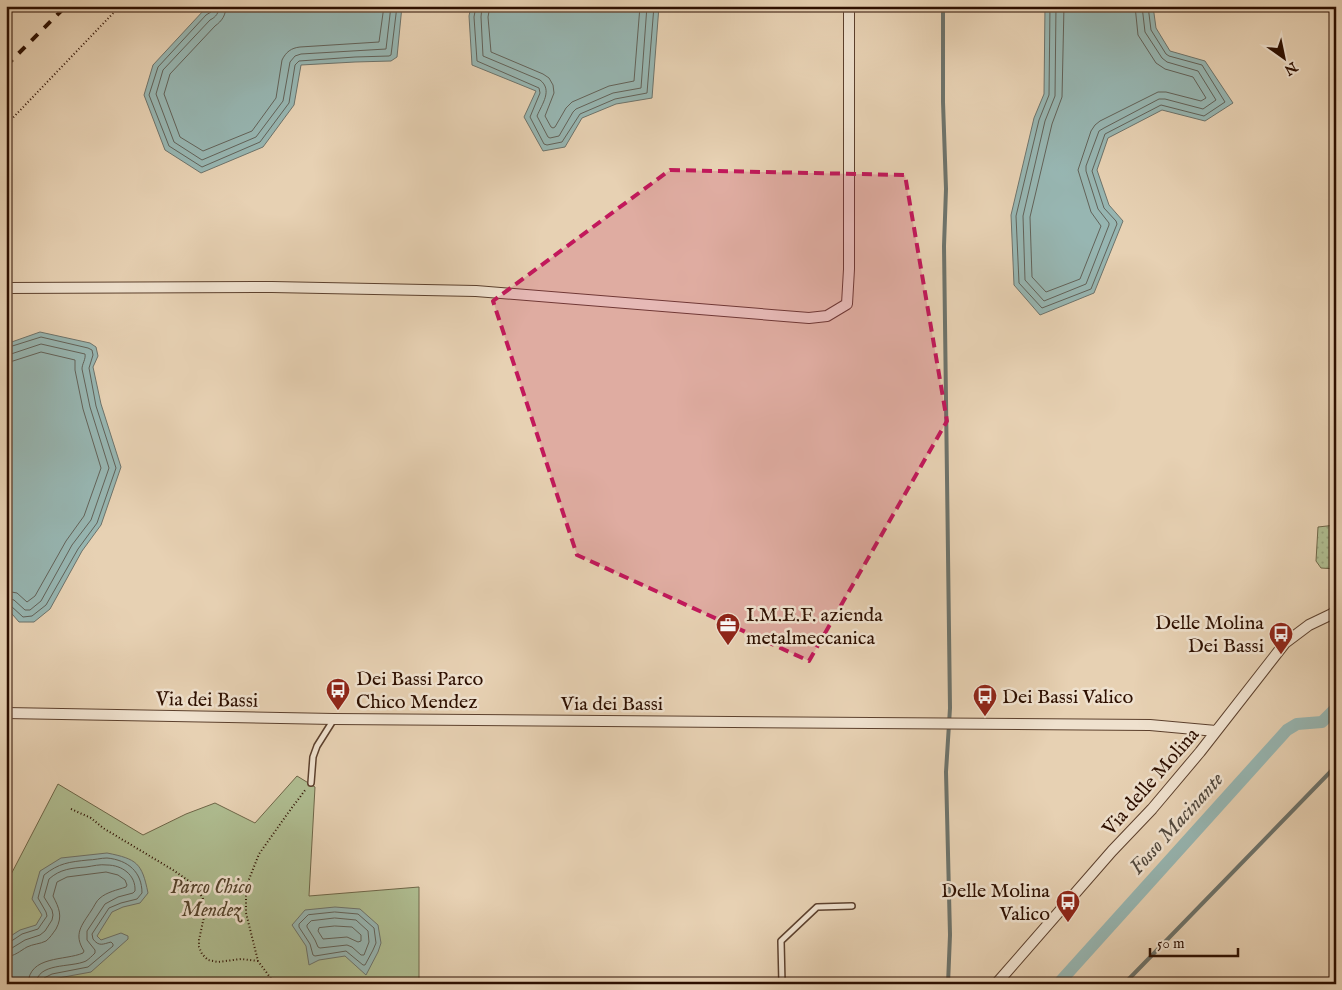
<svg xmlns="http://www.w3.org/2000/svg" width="1342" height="990" font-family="'IM FELL English',serif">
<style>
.grass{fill:url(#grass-dots);stroke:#6e6648}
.green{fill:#afbd91;stroke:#6e6648}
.water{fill:#97b6b2;stroke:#6d736b}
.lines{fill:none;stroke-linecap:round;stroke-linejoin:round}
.shore{stroke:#626259;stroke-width:1}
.stream{stroke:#6d736b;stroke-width:4}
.canal{stroke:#97b6b2;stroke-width:12}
.service-casing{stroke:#5c402d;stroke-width:8}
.minor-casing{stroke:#5c402d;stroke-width:12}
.path{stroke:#2d0f00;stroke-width:2;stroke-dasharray:1 2.5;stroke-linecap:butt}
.service{stroke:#efe1ce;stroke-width:5}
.minor{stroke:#efe1ce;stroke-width:10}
.rail{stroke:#2d0f00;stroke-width:4;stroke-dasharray:9 9;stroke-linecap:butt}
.marked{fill:#c2185b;fill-opacity:0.2;stroke:#c2185b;stroke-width:4;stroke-dasharray:10 6;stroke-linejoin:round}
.labels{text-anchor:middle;stroke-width:5;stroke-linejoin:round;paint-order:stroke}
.poi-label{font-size:20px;fill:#2d0f00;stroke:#efe1ce;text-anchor:start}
.street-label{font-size:20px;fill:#2d0f00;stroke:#efe1ce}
.park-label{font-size:20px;font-style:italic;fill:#54432c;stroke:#efe1ce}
.water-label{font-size:21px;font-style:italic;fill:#52493e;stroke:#efe1ce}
</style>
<defs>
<pattern id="grass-dots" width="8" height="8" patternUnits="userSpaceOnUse" patternTransform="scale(1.25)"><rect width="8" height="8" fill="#afbd91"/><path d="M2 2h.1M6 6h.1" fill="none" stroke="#97a17b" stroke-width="1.8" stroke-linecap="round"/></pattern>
</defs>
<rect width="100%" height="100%" fill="#e7d1b3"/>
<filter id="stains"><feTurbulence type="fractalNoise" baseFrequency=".004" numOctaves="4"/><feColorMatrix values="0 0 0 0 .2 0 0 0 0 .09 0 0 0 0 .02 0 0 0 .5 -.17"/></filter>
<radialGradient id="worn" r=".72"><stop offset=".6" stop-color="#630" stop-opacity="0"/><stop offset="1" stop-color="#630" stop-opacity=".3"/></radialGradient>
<path class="grass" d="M 1336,525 L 1336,569 L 1321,568 L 1316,561 L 1318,527 Z"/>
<path class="green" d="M 297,776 L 315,787 L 309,896 L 419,887 L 419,984 L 6,984 L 6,884 L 58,784 L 143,835 L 186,814 L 215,803 L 255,823 Z"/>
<path class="water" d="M 212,6 L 402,6 L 397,57 L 391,61 L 355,62 L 301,65 L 294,105 L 263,147 L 201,173 L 165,150 L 144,95 L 153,65 L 204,10 Z
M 471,6 L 659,6 L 652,98 L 616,104 L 582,118 L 565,147 L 543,151 L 524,117 L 536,91 L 472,65 L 469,16 Z
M 1045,6 L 1153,6 L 1156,28 L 1170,51 L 1205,61 L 1233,103 L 1205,121 L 1162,110 L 1108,138 L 1097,170 L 1109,205 L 1123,221 L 1094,293 L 1040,315 L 1014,285 L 1011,215 L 1034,118 L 1044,94 Z
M 40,332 L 90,343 L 96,347 L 98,356 L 93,367 L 101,404 L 121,467 L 101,525 L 82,551 L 50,609 L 34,622 L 19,622 L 6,607 L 6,344 Z
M 107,853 C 137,859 142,863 148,893 L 140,903 L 123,907 L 112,912 L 97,936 L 101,940 L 121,933 L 128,936 L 128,939 L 91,972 L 53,979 L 42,984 L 6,984 L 6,939 L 20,930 L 36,925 L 42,915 L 32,899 L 40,871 L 61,858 Z
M 335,907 L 360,909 L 378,925 L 381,943 L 378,952 L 366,975 L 345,956 L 319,960 L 309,965 L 306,946 L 292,925 L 305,910 Z"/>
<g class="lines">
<path class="shore" d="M 213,6 L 211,12 L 206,15 L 158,67 L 149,95 L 169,146 L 202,167 L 260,142 L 289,103 L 295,65 L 299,61 L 355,57 L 389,56 L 391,55 L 397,6
M 219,6 C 219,13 216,17 210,20 L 163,70 L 156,94 L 174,142 L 202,160 L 256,137 L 283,101 L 290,62 L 295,56 L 301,54 L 386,49 L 391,6
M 226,6 C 226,15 222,21 215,26 L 170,74 L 164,94 L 180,137 L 203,151 L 252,131 L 276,98 L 282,60 C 286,52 291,48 300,47 L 379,42 L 384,6
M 476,6 L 474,17 L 477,61 L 539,88 L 540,93 L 530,117 L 544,144 L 547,145 L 562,142 L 580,114 L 615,99 L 647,93 L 654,6
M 482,6 L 481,17 L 483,56 L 540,80 C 553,90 542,104 537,116 L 548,137 L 550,138 L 559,136 L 573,112 L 576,109 L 613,93 L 641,88 L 647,6
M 490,6 L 488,17 L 491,52 L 543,74 L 549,78 L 553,85 L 554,93 L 545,116 L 551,127 L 553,128 L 555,127 L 566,108 L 572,102 L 609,86 L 634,81 L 640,6
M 1050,6 L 1049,95 L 1039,120 L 1016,216 L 1019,283 L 1042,308 L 1091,289 L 1117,224 L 1116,221 L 1104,208 L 1092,171 L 1105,134 L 1161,105 L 1204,116 L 1225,102 L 1202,65 L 1169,56 L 1166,54 L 1151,30 L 1148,6
M 1056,6 L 1055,96 L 1045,121 L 1023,216 L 1025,280 L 1044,301 L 1086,284 L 1109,225 L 1109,223 L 1098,209 L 1086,171 L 1086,166 L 1099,131 L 1104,128 L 1159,99 L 1165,99 L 1203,109 L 1216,100 L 1198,71 L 1167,62 L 1162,58 L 1145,32 L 1142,6
M 1064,6 L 1062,97 L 1052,124 L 1030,217 L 1032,277 L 1046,292 L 1080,279 L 1101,226 L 1091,212 L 1078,170 L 1091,131 L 1095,125 L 1100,121 L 1158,92 L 1166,92 L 1201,101 L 1206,98 L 1193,77 L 1165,69 L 1156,63 L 1138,35 L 1135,6
M 6,348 L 41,337 L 88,348 L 92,350 L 93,355 L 89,368 L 96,406 L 116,468 L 97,523 L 78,549 L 46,605 L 32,616 L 23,617 L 11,606 L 6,605
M 6,354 L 11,354 L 41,344 L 85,354 C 86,359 82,364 82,369 L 90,407 L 109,468 L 91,520 L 72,545 L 41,601 L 30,610 L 25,610 L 14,600 L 6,598
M 6,362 L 13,361 L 41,352 L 75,360 L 75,370 L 83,409 L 101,468 L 84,516 L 66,541 L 35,596 L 27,602 L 17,593 L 6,591
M 335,912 L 358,914 L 374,928 L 376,943 L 373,950 L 365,965 L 363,965 L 346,951 L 315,956 L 313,955 L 310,944 L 299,927 L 299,924 L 308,915 Z
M 335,918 L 356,920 L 368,931 L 369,942 L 364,955 L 361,955 L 352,947 L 347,945 L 320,948 L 318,947 L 315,940 L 307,927 L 307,925 L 311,921 Z
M 335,926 L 352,927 L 361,935 L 361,941 L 358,942 L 347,937 L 323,939 L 318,931 L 319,928 Z
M 6,943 L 10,942 L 22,934 L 38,929 L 47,916 L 46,912 L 38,898 L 44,875 C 59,863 69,862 88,860 C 94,860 101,858 107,858 C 128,860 142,872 142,893 L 137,899 L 121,903 L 109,908 L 92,934 L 93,939 C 99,947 103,944 111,942 L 113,944 L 113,946 L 88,967 L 52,974 L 44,978 L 42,984
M 6,949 L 12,948 L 25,940 L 40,935 L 45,931 L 52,920 L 53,915 L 52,910 L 44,897 L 49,879 C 60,869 72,868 86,867 C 93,866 100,864 107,865 C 122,865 136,875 135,891 L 133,893 L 118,897 L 105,904 L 87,931 L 87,940 L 95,950 L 95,953 C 92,956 89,959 86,961 C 71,968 37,962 36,984
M 6,957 C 15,956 20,951 27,947 C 33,944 40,944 46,941 C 50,938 53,933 56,929 C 63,916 59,908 53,896 L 57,882 L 67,877 L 106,872 L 118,875 L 125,880 L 127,885 L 126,887 C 117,890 107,892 100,898 C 96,901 94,907 91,911 C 82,925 73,934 84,951 L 83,953 C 65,961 29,955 28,984"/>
<path class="stream" d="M 943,6 L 943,102 L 946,189 L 944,246 L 950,708 L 946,772 L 950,935 L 948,984
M 1124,984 L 1336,766"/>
<path class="canal" d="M 1058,984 L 1287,730 L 1297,724 L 1322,722 L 1336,708"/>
<defs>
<path id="service" d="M 311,783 L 313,757 L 317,746 L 334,719
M 782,984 L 781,941 L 817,907 L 852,906"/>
<path id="minor" d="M 6,288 L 272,287 L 476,291 L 809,318 L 827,316 L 847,304 L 849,269 L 849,6
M 6,713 L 334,719 L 1150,725 L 1216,731
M 996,984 L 1112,851 L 1152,809 L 1200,752 L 1285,643 L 1309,625 L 1332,614 L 1336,610"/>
</defs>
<use href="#service" class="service-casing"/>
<use href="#minor" class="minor-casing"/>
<path class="path" d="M 6,125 L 120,6
M 71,809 L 91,818 L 103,828 L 173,870 L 196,886 L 203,899 L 205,912 L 199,940 L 199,947 L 202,954 L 208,960 L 218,962 L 241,959 L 258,961
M 275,984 L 258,961 L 246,913 L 246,887 L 259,854 L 288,813 L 306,789"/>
<use href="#service" class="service"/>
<use href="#minor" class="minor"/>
<path class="rail" d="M 6,66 L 66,6"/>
</g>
<path class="marked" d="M 670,170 L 905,175 L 947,421 L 809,661 L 577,555 L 493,301 Z"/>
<defs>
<symbol id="office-pin" viewBox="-11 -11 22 30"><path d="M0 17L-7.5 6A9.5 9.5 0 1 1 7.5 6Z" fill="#8f2418" stroke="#efe1ce"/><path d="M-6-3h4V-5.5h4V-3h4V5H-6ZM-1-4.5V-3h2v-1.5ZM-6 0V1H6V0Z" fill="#fff"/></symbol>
<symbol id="bus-pin" viewBox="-11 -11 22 30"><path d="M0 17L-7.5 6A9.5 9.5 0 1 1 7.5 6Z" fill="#8f2418" stroke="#efe1ce"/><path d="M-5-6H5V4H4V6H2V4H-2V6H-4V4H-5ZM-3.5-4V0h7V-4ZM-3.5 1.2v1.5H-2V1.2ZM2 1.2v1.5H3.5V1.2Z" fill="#fff"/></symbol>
</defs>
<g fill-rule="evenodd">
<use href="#office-pin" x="714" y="611" width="28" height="38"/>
<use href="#bus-pin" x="1267" y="620" width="28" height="38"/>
<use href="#bus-pin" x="324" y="676" width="28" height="38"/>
<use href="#bus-pin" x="971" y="682" width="28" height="38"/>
<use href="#bus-pin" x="1054" y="888" width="28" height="38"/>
</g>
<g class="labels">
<g class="poi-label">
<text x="746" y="621">I.M.E.F. azienda<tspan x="746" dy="23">metalmeccanica</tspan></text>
<text x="1264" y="629" text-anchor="end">Delle Molina<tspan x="1264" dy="23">Dei Bassi</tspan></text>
<text x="356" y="685">Dei Bassi Parco<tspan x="356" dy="23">Chico Mendez</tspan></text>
<text x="1002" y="703">Dei Bassi Valico</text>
<text x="1050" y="897" text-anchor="end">Delle Molina<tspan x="1050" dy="23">Valico</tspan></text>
</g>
<g class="street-label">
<text transform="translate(207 699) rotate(1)" y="7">Via dei Bassi</text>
<text x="612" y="710">Via dei Bassi</text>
<text transform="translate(1150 781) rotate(-49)" y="7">Via delle Molina</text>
</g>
<g class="park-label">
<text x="211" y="893">Parco Chico<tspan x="211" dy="23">Mendez</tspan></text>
</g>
<g class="water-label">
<text transform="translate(1176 823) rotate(-48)" y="7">Fosso Macinante</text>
</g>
</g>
<rect width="1342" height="990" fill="none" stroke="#e7d1b3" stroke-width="25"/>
<rect x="8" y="8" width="1327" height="975" fill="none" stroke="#2d0f00" stroke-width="2.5"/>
<rect x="12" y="12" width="1317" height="965" fill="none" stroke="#2d0f00"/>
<g transform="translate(1284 58) rotate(147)" stroke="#efe1ce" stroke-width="4" paint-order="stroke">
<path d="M0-4L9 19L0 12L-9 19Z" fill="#2d0f00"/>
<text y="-8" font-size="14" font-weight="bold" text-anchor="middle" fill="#2d0f00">N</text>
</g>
<path d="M1150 948v8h88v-8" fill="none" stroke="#2d0f00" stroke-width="2.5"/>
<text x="1157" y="948" font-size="15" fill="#2d0f00" stroke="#efe1ce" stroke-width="4" paint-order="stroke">50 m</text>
<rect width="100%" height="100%" filter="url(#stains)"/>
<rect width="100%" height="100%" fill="url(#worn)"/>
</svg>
